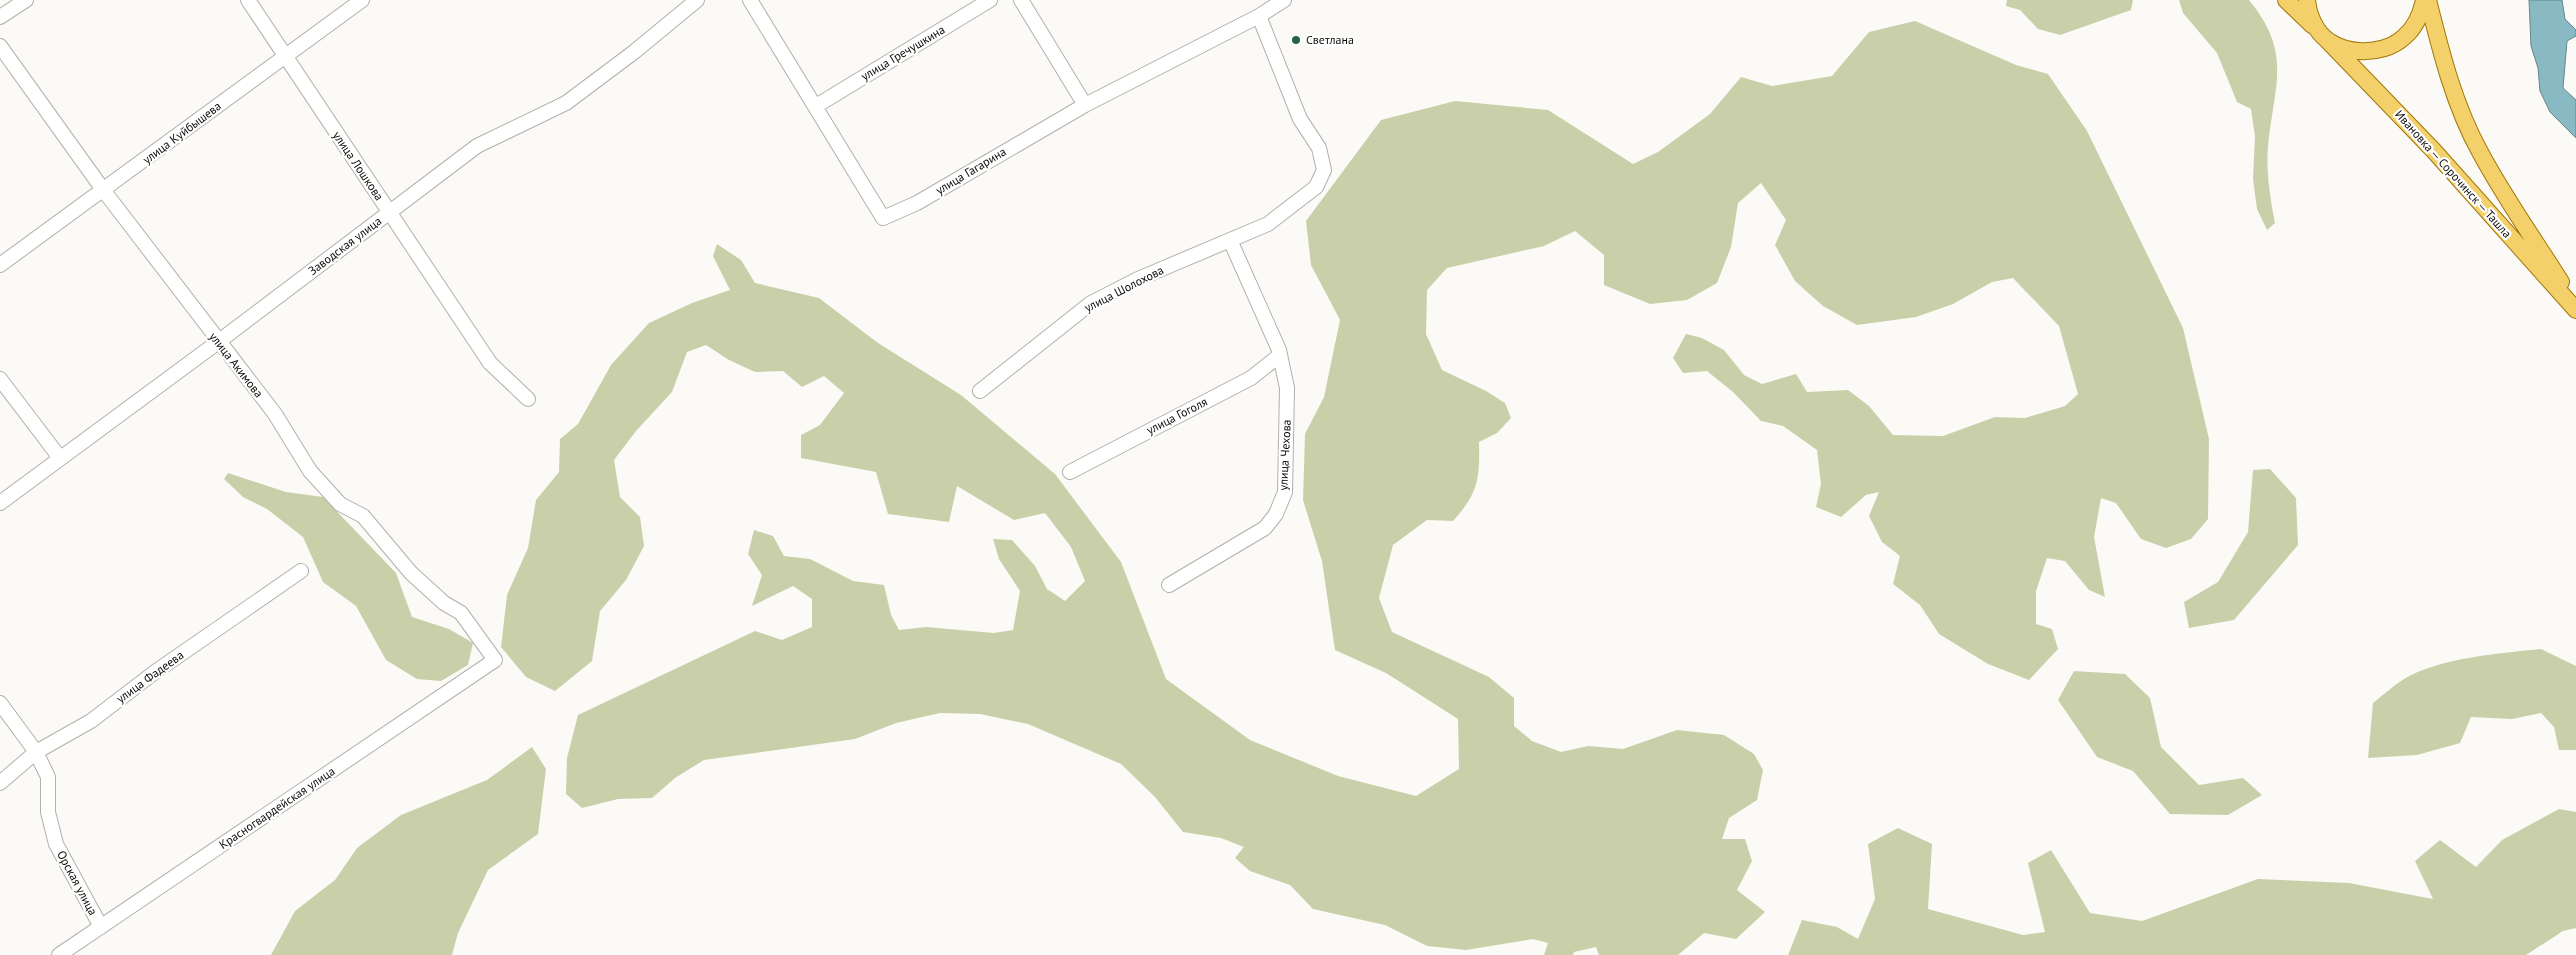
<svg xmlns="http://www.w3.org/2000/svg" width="2576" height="955" font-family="'PT Sans',sans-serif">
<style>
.forest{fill:#c9d0a9}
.water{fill:#89bac3;stroke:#64868c}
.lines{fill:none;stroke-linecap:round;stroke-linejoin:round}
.minor-casing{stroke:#b2b0ac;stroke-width:16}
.major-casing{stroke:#9f7709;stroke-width:18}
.minor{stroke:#fff;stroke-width:14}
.major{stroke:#f4d06b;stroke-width:16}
.poi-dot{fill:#24634f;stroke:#fff;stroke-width:2}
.labels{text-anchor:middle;stroke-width:4.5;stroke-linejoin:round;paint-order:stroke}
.poi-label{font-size:12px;fill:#0d0c0b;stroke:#fff;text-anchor:start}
.street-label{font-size:12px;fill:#0d0c0b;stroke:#fff}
</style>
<rect width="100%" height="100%" fill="#fcfaf6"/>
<path class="forest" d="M 2007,0 L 2133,0 L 2131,10 L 2060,35 L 2038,29 L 2020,10 L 2006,6 Z
M 2179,0 L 2249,0 C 2293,54 2274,84 2268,146 C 2266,172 2270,197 2275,223 L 2267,230 L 2257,209 L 2253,179 L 2255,137 L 2251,109 L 2237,102 L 2217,53 L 2183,13 Z
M 1915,21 L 2016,65 L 2048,74 L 2087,131 L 2183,328 L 2209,439 L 2208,519 L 2191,539 L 2166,548 L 2141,539 L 2116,503 L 2101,498 L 2094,537 L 2105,597 L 2089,590 L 2065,561 L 2047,558 L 2036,591 L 2036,624 L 2052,629 L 2058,649 L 2029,680 L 1988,664 L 1939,634 L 1920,605 L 1893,584 L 1900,556 L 1882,542 L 1869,516 L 1879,492 L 1866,495 L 1841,517 L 1816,507 L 1821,484 L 1817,450 L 1783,426 L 1761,421 L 1733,392 L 1707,371 L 1683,373 L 1673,358 L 1686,334 L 1702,338 L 1724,350 L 1744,375 L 1762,384 L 1796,374 L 1807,392 L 1848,390 L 1869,406 L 1893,435 L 1943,436 L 1995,417 L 2025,418 L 2065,406 L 2078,394 L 2059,326 L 2013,278 L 1992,282 L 1953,304 L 1916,317 L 1857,325 L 1823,306 L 1795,281 L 1775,245 L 1786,220 L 1761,183 L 1738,203 L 1731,247 L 1717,283 L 1687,300 L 1650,304 L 1604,285 L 1604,255 L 1575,231 L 1544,246 L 1447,268 L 1427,290 L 1426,334 L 1442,370 L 1486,391 L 1505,403 L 1511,418 L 1497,433 L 1479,442 C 1480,479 1478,494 1453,521 L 1427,520 L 1393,545 L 1379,598 L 1392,632 L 1489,677 L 1514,698 L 1514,726 L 1532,741 L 1561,752 L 1588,746 L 1623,749 L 1677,730 L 1724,735 L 1754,754 L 1763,770 L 1757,800 L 1729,818 L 1722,839 L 1745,839 L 1752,861 L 1737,890 L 1765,912 L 1736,939 L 1704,933 L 1678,955 L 1599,955 L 1596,947 L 1574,952 L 1573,955 L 1544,955 L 1548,943 L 1533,939 L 1466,950 L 1427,946 L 1385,925 L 1313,909 L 1290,885 L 1250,871 L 1235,858 L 1244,847 L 1221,838 L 1183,832 L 1155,797 L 1121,764 L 1028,724 L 980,714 L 940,713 L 896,723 L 855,739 L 704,760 L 675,778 L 652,798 L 618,799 L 582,808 L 566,794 L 567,758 L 578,715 L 755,631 L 782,640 L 812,627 L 812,599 L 793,586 L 752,606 L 762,575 L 748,554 L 754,530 L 773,536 L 784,556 L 810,559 L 853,581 L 884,585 L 891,615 L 899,630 L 926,627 L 994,633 L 1013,630 L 1020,591 L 999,559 L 993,539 L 1012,540 L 1035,566 L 1047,589 L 1065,601 L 1085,581 L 1071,547 L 1045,513 L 1014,520 L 957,486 L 949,522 L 888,514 L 876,472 L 801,458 L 801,435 L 820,425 L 844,393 L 824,376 L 802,387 L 783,371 L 755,372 L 729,360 L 706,345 L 687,352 L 672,392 L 636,431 L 614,460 L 620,497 L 640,517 L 644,546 L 626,580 L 600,611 L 592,661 L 555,691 L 526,677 L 501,647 L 507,595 L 528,548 L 536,500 L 559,472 L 560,439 L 578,424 L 611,365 L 649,323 L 692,303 L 730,290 L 713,256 L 717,244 L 741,260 L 755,283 L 819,298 L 878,343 L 961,395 L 1055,474 L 1121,562 L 1166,679 L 1250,740 L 1338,776 L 1416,796 L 1459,769 L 1458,719 L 1386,673 L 1335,650 L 1322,561 L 1303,500 L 1305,434 L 1324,397 L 1340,320 L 1311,265 L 1306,221 L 1381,120 L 1455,101 L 1548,110 L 1633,164 L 1658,152 L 1710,114 L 1741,77 L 1772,86 L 1832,76 L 1869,32 Z
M 2270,469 L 2296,498 L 2298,545 L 2234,620 L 2189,628 L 2184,602 L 2218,582 L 2248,532 L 2253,470 Z
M 228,473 L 286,492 L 323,497 L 396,573 L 412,617 L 449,629 L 473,643 L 468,665 L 441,681 L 417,679 L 386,660 L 356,606 L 323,582 L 303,537 L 267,509 L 243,497 L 224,479 Z
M 2541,649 L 2576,666 L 2576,750 L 2559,750 L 2554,727 L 2541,713 L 2512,719 L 2471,717 L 2460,743 L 2417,755 L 2368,758 L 2373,703 C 2383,695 2393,686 2404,679 C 2439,658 2501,653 2541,649 Z
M 2074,671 L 2125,674 L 2150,698 L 2161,747 L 2199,785 L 2243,778 L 2262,795 L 2228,815 L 2170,814 L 2133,771 L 2097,757 L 2058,700 Z
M 532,747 L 546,769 L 538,834 L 488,870 L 458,933 L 452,955 L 271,955 L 295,911 L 335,880 L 357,848 L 401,815 L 487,780 Z
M 2559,809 L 2576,812 L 2576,928 L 2563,931 L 2526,955 L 1788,955 L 1802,920 L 1837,927 L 1858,939 L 1875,899 L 1868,844 L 1898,828 L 1932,844 L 1928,909 L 2023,935 L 2045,932 L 2028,863 L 2051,850 L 2090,913 L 2142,921 L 2258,879 L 2349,883 L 2433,899 L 2415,861 L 2440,840 L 2476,867 L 2502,840 Z"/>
<path class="water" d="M 2529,0 L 2562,0 L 2565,19 L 2576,30 L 2576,36 L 2567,41 L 2563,88 L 2576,100 L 2576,138 L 2550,112 L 2540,91 L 2538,68 L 2531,46 Z"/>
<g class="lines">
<defs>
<path id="minor" d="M 248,0 L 490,363 L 528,399
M 750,0 L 883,218 L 917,203 L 1085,105 L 1259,16 L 1284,0
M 1021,0 L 1085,105
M 0,17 L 26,0
M 0,46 L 104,191 L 275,414 L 310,471 L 340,504 L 363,516 L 411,573 L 444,603 L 461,613 L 495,660 L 59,955
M 816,106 L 990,0
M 0,265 L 362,0
M 0,379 L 60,458
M 980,391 L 1091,303 L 1138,279 L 1268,224 L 1316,187 L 1324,170 L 1319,148 L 1300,119 L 1259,16
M 1070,472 L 1251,378 L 1280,355
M 0,503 L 218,342 L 477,146 L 566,103 L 634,52 L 697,0
M 1169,585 L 1265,528 L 1276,514 L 1285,492 L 1287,388 L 1279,350 L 1230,240
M 0,703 L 36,752 L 48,777 L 48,812 L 56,844 L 101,927
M 0,783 L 36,752 L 91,721 L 155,672 L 301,571"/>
<path id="major" d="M 2286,0 L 2312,25
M 2307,0 C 2308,10 2311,20 2317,29 C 2334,56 2382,58 2404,37 C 2415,28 2421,14 2424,0
M 2428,0 C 2441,52 2454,105 2480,152 C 2504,197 2534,239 2561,282
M 2327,40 L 2434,151 L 2576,310"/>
</defs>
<use href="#minor" class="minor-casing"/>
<use href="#major" class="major-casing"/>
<use href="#minor" class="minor"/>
<use href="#major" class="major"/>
</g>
<circle class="poi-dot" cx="1296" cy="40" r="5"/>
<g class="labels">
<g class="poi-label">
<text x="1306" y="44">Светлана</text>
</g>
<g class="street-label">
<text transform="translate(903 53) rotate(-31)" y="4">улица Гречушкина</text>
<text transform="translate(182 133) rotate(-37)" y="4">улица Куйбышева</text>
<text transform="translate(358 166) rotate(56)" y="4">улица Лошкова</text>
<text transform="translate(971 171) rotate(-31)" y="4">улица Гагарина</text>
<text transform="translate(2453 174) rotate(48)" y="4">Ивановка — Сорочинск — Ташла</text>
<text transform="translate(345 246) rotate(-37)" y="4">Заводская улица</text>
<text transform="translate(1124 289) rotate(-27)" y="4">улица Шолохова</text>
<text transform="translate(236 365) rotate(52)" y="4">улица Акимова</text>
<text transform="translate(1177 416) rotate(-27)" y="4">улица Гоголя</text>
<text transform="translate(1285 455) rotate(-87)" y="4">улица Чехова</text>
<text transform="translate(150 677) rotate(-36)" y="4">улица Фадеева</text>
<text transform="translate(277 808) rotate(-34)" y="4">Красногвардейская улица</text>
<text transform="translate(77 883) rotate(62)" y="4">Орская улица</text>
</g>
</g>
</svg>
